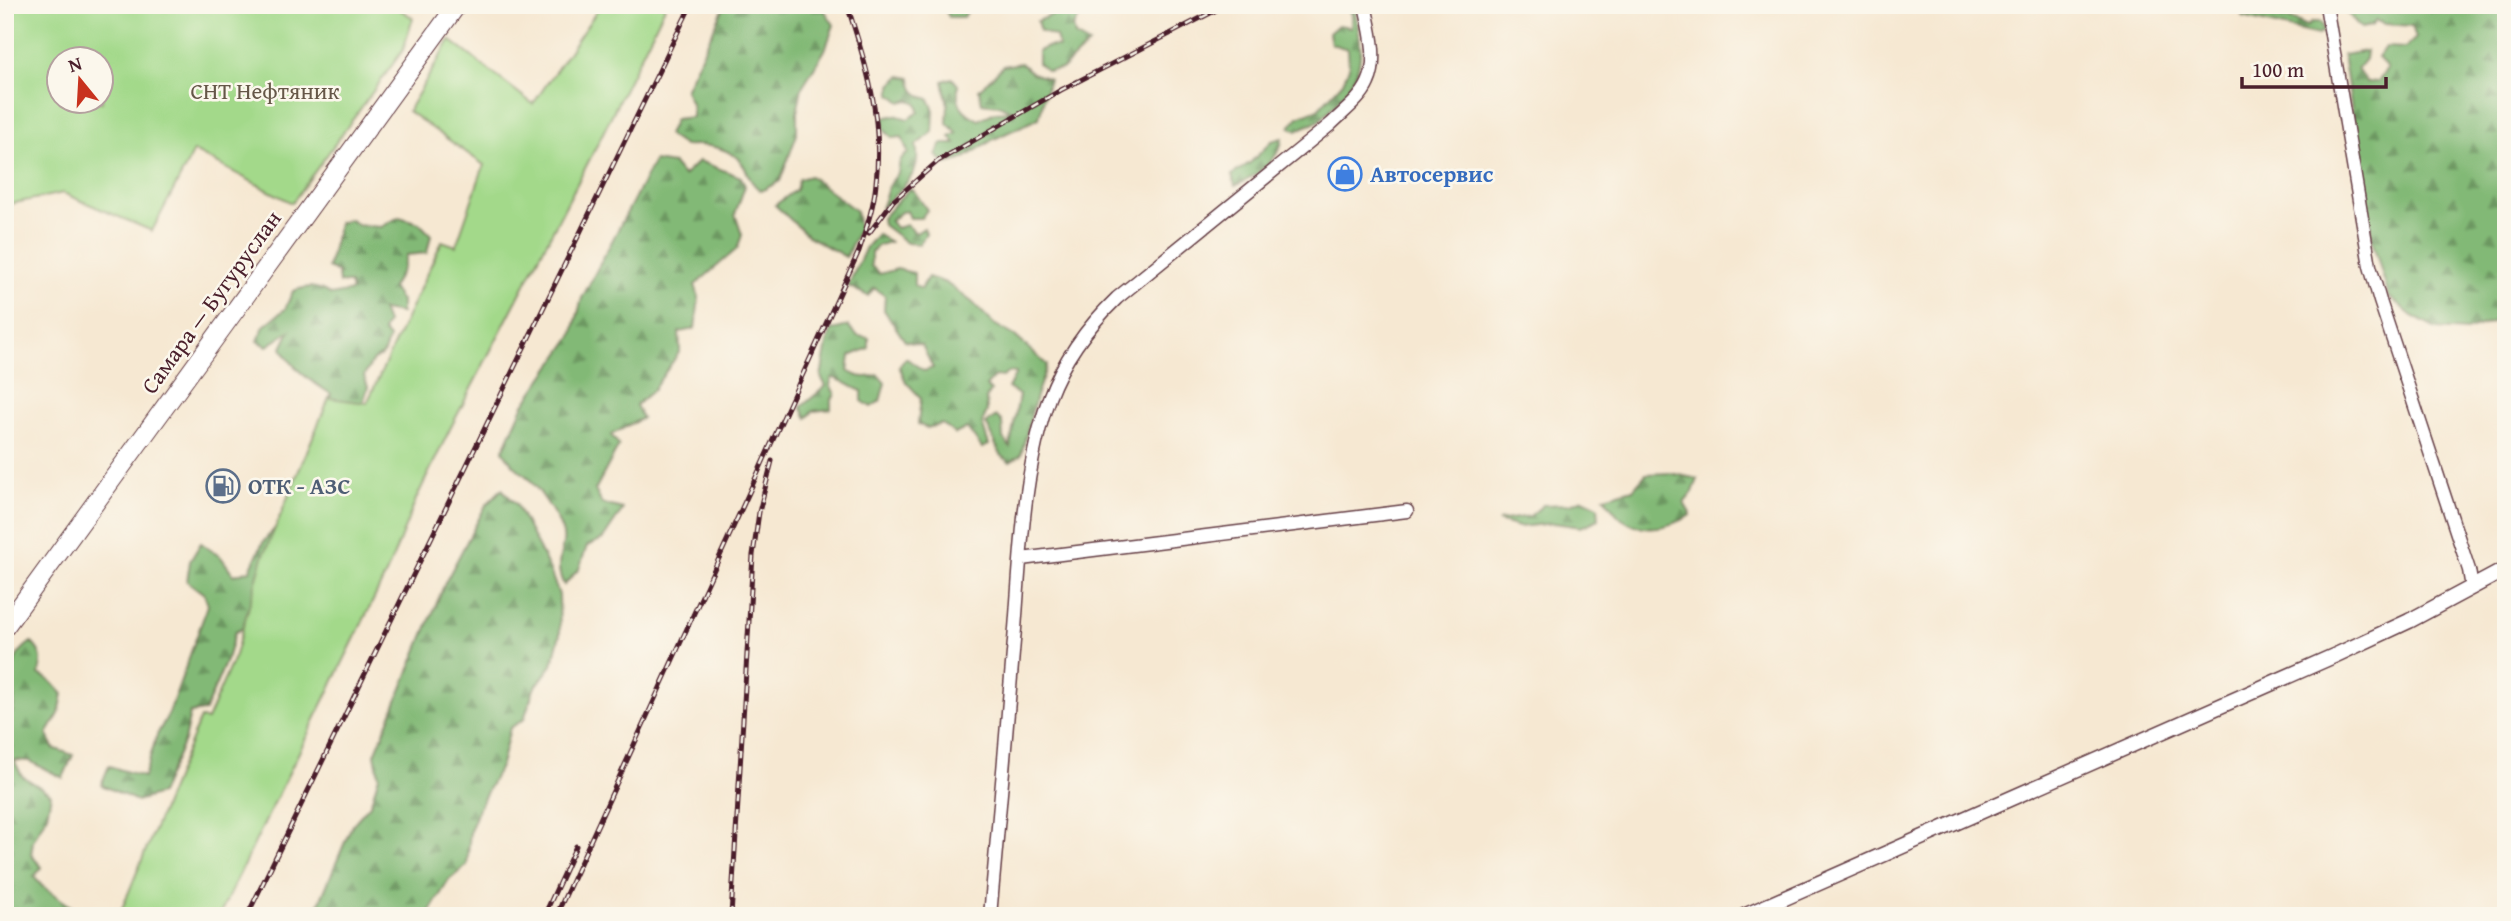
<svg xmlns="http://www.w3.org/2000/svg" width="2511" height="921" font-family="'Gentium Book Plus',serif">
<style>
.forest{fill:url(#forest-firs);stroke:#666c50;stroke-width:2}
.green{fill:#a3d98a;stroke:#767c5a;stroke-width:2;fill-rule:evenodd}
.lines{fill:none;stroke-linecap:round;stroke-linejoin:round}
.minor-casing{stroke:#643d44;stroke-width:15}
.tertiary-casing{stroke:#643d44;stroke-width:17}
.primary-casing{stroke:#643d44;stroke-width:20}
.minor{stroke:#fff;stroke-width:12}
.tertiary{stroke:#fff;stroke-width:14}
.primary{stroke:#fff;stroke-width:18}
.rail-casing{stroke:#4a1f2b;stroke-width:5}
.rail{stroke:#fbf7ec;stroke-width:2.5;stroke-dasharray:8;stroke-linecap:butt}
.labels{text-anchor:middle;stroke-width:5;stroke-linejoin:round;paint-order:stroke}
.park-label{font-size:23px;fill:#655748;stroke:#fbf7ec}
.shop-label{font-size:23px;font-weight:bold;fill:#366cbe;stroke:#fbf7ec;text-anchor:start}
.street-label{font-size:23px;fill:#4a1f2b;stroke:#fbf7ec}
.service-label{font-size:23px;font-weight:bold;fill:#4e5e75;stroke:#fbf7ec;text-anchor:start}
</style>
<defs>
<pattern id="forest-firs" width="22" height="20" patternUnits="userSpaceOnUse" patternTransform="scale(1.75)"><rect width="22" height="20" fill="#82b976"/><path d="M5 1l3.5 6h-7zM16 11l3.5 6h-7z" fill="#6c9661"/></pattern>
</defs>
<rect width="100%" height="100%" fill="#fbf7ec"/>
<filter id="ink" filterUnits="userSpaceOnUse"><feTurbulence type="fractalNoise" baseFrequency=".0143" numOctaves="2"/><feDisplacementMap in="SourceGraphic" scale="14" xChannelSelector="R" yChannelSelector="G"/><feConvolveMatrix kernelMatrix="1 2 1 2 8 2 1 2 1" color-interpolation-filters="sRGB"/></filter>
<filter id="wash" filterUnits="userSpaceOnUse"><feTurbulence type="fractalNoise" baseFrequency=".00686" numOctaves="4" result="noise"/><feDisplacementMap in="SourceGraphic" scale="28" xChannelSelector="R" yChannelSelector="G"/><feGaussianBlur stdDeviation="1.57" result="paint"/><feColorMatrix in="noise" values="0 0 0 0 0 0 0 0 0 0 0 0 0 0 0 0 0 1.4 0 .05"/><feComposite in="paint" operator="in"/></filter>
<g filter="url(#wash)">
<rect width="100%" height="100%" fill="#f6e8d2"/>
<path class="forest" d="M 725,5 L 799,5 L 800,8 L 821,5 L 834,25 L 825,50 L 802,87 L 797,113 L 797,134 L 780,181 L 761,191 C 751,183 750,179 745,168 C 734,147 705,143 684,146 L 668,135 L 675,119 L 692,117 L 692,106 L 685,90 Z
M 971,5 L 964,17 L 949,17 L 943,6 Z
M 1064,5 L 1069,5 L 1081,16 L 1073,26 L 1075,36 L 1089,44 L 1062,69 L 1047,71 L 1038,63 L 1038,51 L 1049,46 L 1059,47 L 1056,37 L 1040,31 L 1037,21 L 1052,15 Z
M 1344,5 L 1354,5 C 1362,49 1368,68 1336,103 C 1331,108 1326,115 1321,119 C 1314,125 1304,125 1297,131 L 1290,127 L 1298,117 L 1318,109 L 1343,82 L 1349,68 L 1348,49 L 1331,44 L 1329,33 L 1338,25 L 1351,27 L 1352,14 Z
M 2240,5 L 2290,5 L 2290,14 L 2285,16 L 2264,6 Z
M 2348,5 L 2506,5 L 2506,314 L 2495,321 L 2466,331 L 2436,329 L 2412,316 L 2389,297 L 2373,243 L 2343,55 L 2366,51 L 2365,59 L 2357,69 L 2366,83 L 2378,81 L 2387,69 L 2378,57 L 2385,47 L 2405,48 L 2416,38 L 2412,26 L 2385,24 L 2376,21 L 2371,26 L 2361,28 L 2346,12 Z
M 2242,11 L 2297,21 L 2307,26 L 2313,22 L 2321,22 L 2323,31 L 2318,35 L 2242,17 Z
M 1021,63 L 1032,73 L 1049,79 L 1039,118 L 994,139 L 961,160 L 946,164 L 936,155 L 942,144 L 956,144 L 950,137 L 957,133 L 947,123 L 948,105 L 943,81 L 952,78 L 958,85 C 956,104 962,112 979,120 L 995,112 L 1011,111 L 999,105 L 982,103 L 979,90 L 1003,66 Z
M 901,76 L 911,78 C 912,91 917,95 929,99 L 934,110 L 933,132 L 916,145 C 923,176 900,188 881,209 L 889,185 L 898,173 L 900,160 L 908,153 L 902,137 L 893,138 L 884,130 L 883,118 L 895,115 L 908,119 L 919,112 L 917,103 L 909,100 L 901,102 L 891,94 L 891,85 Z
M 1282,138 C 1282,158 1252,179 1235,186 L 1232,175 L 1251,162 L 1272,141 Z
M 654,161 L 673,164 L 683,176 L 699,161 L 741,177 L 745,186 L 735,214 L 742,235 L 737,249 L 695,285 L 699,297 L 695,329 L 679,332 L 680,351 L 653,390 L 636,405 L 642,418 L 611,435 L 619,445 L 595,490 L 602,504 L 623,509 L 603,539 L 587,546 L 579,569 L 564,585 C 551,562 568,548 562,531 C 557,516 537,486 525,475 C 515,467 510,462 503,451 L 523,406 L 572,336 L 582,298 Z
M 810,176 L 856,211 L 859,229 L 846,257 L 808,236 L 775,205 L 796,190 L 799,179 Z
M 909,189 L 914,191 L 927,210 L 921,218 L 910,218 L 907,211 L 901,212 L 891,221 L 896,228 L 907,225 L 916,233 L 924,228 L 926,234 L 919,244 L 907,243 L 883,225 L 882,218 Z
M 399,217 L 419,223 L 431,235 L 427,253 L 406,255 L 403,268 L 392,288 L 401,301 L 401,313 L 382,310 L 387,323 L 383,331 L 389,338 L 383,355 L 373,360 L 364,376 L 368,387 L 357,422 L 258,621 L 235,632 L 228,656 L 205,711 L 190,713 L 184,741 L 160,794 L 137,801 L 101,785 L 109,766 L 144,777 L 157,735 L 169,713 L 208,605 L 204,594 L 187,581 L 190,561 L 201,543 L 221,557 L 234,575 L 250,570 L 263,542 L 284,518 L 331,394 C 310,380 294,371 282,348 L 290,331 L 267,346 L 258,341 L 264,326 L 285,309 L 293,291 C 308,286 317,285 331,295 L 352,291 L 350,283 L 339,283 L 338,273 L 328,268 L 339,223 L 350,219 L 357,225 L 381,227 Z
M 877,234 L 890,242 L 879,245 L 871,252 L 871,266 L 880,274 L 897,269 L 914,273 L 914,285 L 921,289 L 928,277 L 946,283 L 972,302 L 994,324 L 1015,336 L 1047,365 L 1036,396 L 1021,455 L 1010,462 C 994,453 996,438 986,424 L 996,416 L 1002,422 L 1003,438 L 1010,447 L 1019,395 L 1008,388 L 1016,373 L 1008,372 L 1003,377 L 995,376 L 986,386 L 991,391 L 986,398 L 987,411 L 982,423 L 989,445 L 982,448 L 967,428 L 955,434 L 942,424 L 927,428 L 918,424 L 921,398 L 906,382 L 899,366 L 906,358 L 924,371 L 933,368 L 922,345 L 905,341 L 884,310 L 885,296 L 874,288 L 868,296 L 848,286 L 866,247 Z
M 848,326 L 858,336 L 869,338 L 869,348 L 850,356 L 848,371 C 858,378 867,378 878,375 L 885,383 L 880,401 L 871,407 L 862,401 L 862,391 C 850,387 843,379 832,378 L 830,385 L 835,394 L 831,401 L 831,409 L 813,411 L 807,418 L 801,407 L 826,386 L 821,377 L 827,343 L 832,330 Z
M 1670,473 L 1698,479 L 1693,492 L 1684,503 L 1691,515 C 1671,527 1644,534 1622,519 C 1615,514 1609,503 1604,497 L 1633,489 L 1646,474 Z
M 502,489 L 516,504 L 549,568 L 559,595 L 560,634 L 552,665 L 534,689 L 524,719 L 510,728 L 501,765 L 481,803 L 470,831 L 467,865 L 449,880 L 427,916 L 314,916 L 352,825 L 370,805 L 379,776 L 375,754 L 445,583 L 486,505 Z
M 1583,499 L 1598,506 L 1599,519 L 1581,527 L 1554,523 L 1519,527 L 1498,521 L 1530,516 L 1543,505 L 1570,504 Z
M 31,642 C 42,652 43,660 39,674 L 51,681 L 63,694 L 59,714 L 47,734 L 53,748 L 73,755 L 63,778 L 29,761 L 14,760 L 22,776 L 51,794 L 47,815 L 33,841 L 31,855 L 42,867 L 34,877 L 42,886 L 73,908 L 71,916 L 5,916 L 5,728 C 9,720 14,711 14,702 C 16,673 5,661 31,642 Z"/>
<path class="green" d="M 5,5 L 393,5 L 413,18 L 403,50 L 292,203 L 194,151 L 152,231 L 63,193 L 5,205 ZM 60,60 L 102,60 L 102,102 L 60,102 Z
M 601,5 L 666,5 L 594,151 L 450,429 L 417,497 L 387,572 L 219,916 L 119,916 L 200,718 L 207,720 L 235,655 L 263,557 L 329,398 L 367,403 L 442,241 L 456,246 L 484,165 L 408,111 L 450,40 L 533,104 Z"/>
</g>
<g filter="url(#ink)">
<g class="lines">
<defs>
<path id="minor" d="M 2326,5 L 2370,266 L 2380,301 L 2469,570 L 2472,588
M 1021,559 L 1407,511
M 990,916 C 999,820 1007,725 1015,629 C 1021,553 1023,471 1049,398 C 1064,358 1087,327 1117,298 L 1331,124 C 1343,112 1361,99 1368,83 C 1379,60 1370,28 1365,5"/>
<path id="tertiary" d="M 1744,916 L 2336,655 L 2409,621 L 2506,569"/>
<path id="primary" d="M 5,627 L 457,5"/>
</defs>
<use href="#minor" class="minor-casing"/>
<use href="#tertiary" class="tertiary-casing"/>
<use href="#primary" class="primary-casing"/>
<use href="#minor" class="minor"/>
<use href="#tertiary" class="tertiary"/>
<use href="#primary" class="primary"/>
<defs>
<path id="rail" d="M 869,233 L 893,201 L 938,161 L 1061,90 L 1226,5
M 247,916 L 691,5
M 544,916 L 576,846
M 556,916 L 859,251 C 866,229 874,206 876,183 C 883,118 867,66 847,5
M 731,916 L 753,555 L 759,512 L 772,461"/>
</defs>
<use href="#rail" class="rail-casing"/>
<use href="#rail" class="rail"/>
</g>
</g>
<defs>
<symbol id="shop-ring" viewBox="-11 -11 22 22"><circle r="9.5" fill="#fbf7ec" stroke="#3f7fe0" stroke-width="1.5"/><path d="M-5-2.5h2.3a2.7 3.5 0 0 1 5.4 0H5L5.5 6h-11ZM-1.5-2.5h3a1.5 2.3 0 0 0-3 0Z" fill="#3f7fe0"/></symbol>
<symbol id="fuel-ring" viewBox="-11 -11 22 22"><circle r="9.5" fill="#fbf7ec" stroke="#5c6f8a" stroke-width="1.5"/><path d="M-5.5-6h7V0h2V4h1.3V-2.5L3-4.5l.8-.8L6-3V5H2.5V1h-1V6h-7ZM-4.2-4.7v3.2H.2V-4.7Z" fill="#5c6f8a"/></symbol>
</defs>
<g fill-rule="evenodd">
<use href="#shop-ring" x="1326" y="155" width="38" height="38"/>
<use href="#fuel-ring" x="204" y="467" width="38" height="38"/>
</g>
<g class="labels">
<g class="park-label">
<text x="265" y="99">СНТ Нефтяник</text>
</g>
<g class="shop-label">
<text x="1370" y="182">Автосервис</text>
</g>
<g class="street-label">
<text transform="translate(211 302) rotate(-54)" y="8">Самара — Бугуруслан</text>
</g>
<g class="service-label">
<text x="248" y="494">ОТК - АЗС</text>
</g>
</g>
<rect width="2511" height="921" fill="none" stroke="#fbf7ec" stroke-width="28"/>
<g transform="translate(80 80) rotate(342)"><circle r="33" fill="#fbf7ec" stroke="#b4a19f" stroke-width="2"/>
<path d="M0-5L12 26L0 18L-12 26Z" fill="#c8321e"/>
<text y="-10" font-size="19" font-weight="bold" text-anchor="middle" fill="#4a1f2b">N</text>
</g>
<path d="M2242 77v10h144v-10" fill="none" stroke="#4a1f2b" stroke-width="3.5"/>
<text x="2252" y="77" font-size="21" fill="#4a1f2b" stroke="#fbf7ec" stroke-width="5" paint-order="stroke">100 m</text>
</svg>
